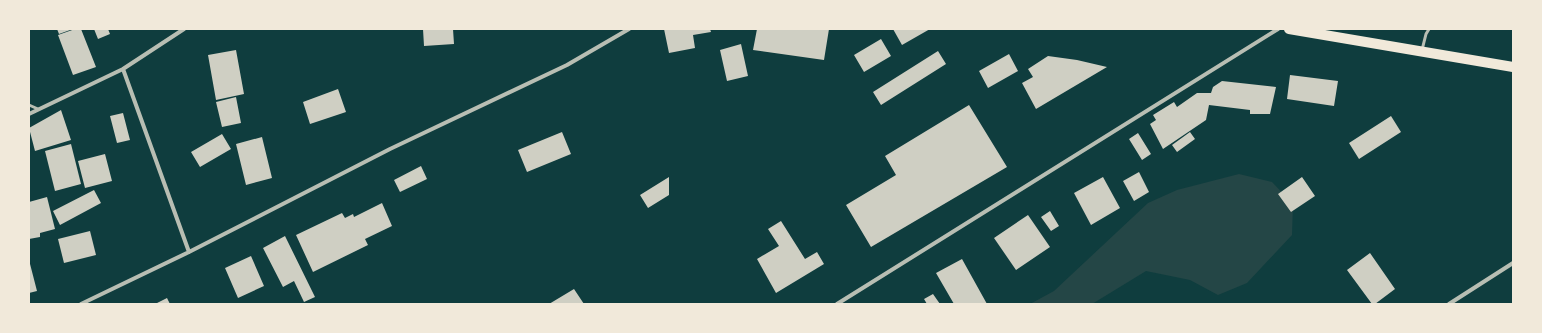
<svg xmlns="http://www.w3.org/2000/svg" width="1542" height="333" font-family="'PT Sans',sans-serif">
<style>
.green{fill:#244646}
.building{fill:#cfcfc3}
.lines{fill:none;stroke-linecap:round;stroke-linejoin:round}
.service{stroke:#b8beb3;stroke-width:3}
.minor{stroke:#b8beb3;stroke-width:4}
.primary{stroke:#f1e9da;stroke-width:10}
</style>
<rect width="100%" height="100%" fill="#0f3d3e"/>
<path class="green" d="M 1239,174 L 1272,182 L 1293,204 L 1292,235 L 1247,283 L 1218,295 L 1190,280 L 1146,271 L 1092,304 L 1030,304 L 1054,291 L 1148,203 L 1177,190 Z"/>
<path class="building" d="M 57,29 L 73,29 L 59,34 Z
M 75,29 L 81,29 L 96,67 L 73,75 L 58,35 Z
M 94,29 L 108,29 L 110,34 L 98,39 Z
M 423,29 L 453,29 L 454,44 L 424,46 Z
M 664,29 L 710,29 L 711,32 L 693,35 L 695,48 L 669,53 Z
M 757,29 L 829,29 L 824,60 L 753,50 Z
M 893,29 L 930,29 L 902,45 Z
M 881,39 L 891,56 L 864,72 L 854,55 Z
M 741,44 L 748,76 L 727,81 L 720,50 Z
M 236,50 L 244,94 L 216,100 L 208,55 Z
M 938,51 L 946,64 L 881,105 L 873,92 Z
M 1009,54 L 1018,71 L 988,88 L 979,71 Z
M 1048,56 L 1077,60 L 1107,67 L 1036,109 L 1022,83 L 1033,77 L 1028,69 Z
M 1290,75 L 1338,81 L 1334,106 L 1287,99 Z
M 1222,81 L 1276,87 L 1270,114 L 1250,114 L 1250,110 L 1209,105 L 1206,120 L 1163,149 L 1150,124 L 1156,120 L 1153,115 L 1174,102 L 1177,107 L 1197,93 L 1211,93 L 1213,87 Z
M 338,89 L 346,112 L 310,124 L 303,102 Z
M 236,97 L 241,123 L 222,127 L 216,102 Z
M 969,105 L 1007,167 L 871,247 L 846,205 L 896,175 L 885,156 Z
M 61,110 L 71,140 L 35,151 L 29,128 Z
M 123,113 L 130,140 L 117,143 L 110,116 Z
M 1391,116 L 1401,132 L 1359,159 L 1349,143 Z
M 562,132 L 571,154 L 527,172 L 518,150 Z
M 1190,132 L 1195,139 L 1177,152 L 1172,145 Z
M 1138,133 L 1151,154 L 1142,160 L 1129,139 Z
M 222,134 L 231,149 L 200,167 L 191,152 Z
M 262,137 L 272,178 L 246,185 L 236,144 Z
M 71,144 L 81,184 L 55,191 L 45,151 Z
M 105,154 L 112,181 L 85,188 L 78,161 Z
M 421,166 L 427,179 L 400,192 L 394,180 Z
M 1139,172 L 1149,192 L 1134,201 L 1123,181 Z
M 669,177 L 669,195 L 648,208 L 640,195 Z
M 1103,177 L 1120,208 L 1091,225 L 1074,193 Z
M 1302,177 L 1315,196 L 1291,212 L 1278,194 Z
M 94,190 L 101,203 L 60,225 L 53,211 Z
M 47,197 L 55,229 L 40,233 L 40,237 L 29,239 L 29,202 Z
M 382,203 L 392,226 L 365,239 L 368,245 L 313,272 L 296,235 L 342,213 L 345,218 L 353,214 L 354,217 Z
M 1050,211 L 1059,226 L 1051,231 L 1041,217 Z
M 1028,215 L 1050,247 L 1016,270 L 994,238 Z
M 781,221 L 805,259 L 817,252 L 824,264 L 776,293 L 757,259 L 779,246 L 768,229 Z
M 90,231 L 96,255 L 64,263 L 58,239 Z
M 285,236 L 315,297 L 304,302 L 294,281 L 283,287 L 263,248 Z
M 1370,253 L 1395,289 L 1375,304 L 1372,304 L 1347,270 Z
M 251,256 L 264,286 L 238,298 L 225,268 Z
M 962,259 L 987,304 L 954,304 L 936,273 Z
M 29,260 L 37,291 L 29,293 Z
M 574,289 L 584,304 L 549,304 Z
M 933,294 L 940,304 L 927,304 L 924,299 Z
M 167,298 L 170,304 L 155,304 Z"/>
<g class="lines">
<path class="service" d="M 1422,50 L 1426,34 L 1429,29
M 29,105 L 38,109"/>
<path class="minor" d="M 123,69 L 189,252
M 29,114 L 123,69 L 184,29
M 81,304 L 189,252 L 390,149 L 567,65 L 629,29
M 837,304 L 1278,29
M 1449,304 L 1513,263"/>
<path class="primary" d="M 1289,29 L 1513,67"/>
</g>
<rect width="1542" height="333" fill="none" stroke="#f1e9da" stroke-width="60"/>
</svg>
